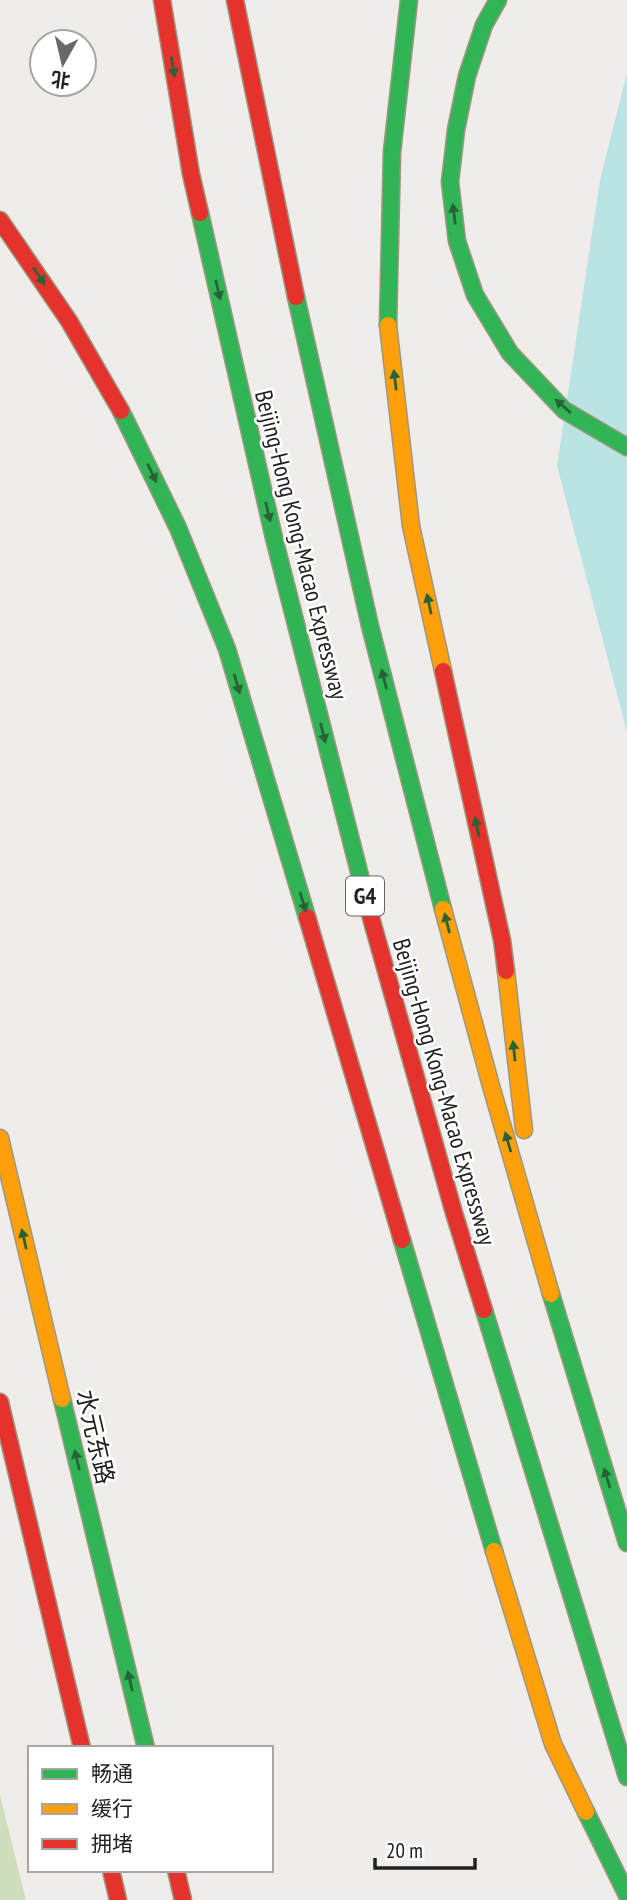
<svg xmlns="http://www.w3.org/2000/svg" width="627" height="1900" font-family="'PT Sans Narrow','Noto Sans SC',sans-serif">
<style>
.forest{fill:#cfdfbd}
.water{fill:#bae4e4}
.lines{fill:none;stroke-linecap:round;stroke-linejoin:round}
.fast-casing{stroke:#9b9780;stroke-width:19}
.slow-casing{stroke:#9b9780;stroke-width:19}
.jam-casing{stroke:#9b9780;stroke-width:19}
.fast{stroke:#30b455;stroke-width:16}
.slow{stroke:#ff9f0a;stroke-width:16}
.jam{stroke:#e5322d;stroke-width:16}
.oneway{fill:#286338}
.labels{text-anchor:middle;stroke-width:5;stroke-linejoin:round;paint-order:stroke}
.shield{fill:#fff;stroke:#646464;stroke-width:2}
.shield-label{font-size:23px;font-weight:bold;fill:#212121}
.street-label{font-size:24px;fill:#212121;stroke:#fff}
</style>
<rect width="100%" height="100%" fill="#efecea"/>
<path class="forest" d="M 0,1795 L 26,1900 L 0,1900 Z"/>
<path class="water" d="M 627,73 L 627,732 L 557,466 L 600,180 Z"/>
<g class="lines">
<defs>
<path id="fast" d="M 498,0 L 484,25 L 467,76 L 456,130 L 450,182 L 457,241 L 475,295 L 510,353 L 564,410 L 627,447
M 200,213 L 274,538 L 368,907
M 296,297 L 370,626 L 443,909
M 388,325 L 392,152 L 409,0
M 121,411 L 178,528 L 227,649 L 307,917
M 402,1240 L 494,1551
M 551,1294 L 627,1543
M 484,1310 L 627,1777
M 62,1399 L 146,1748
M 586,1812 L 627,1895"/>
<path id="slow" d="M 388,325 L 411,526 L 443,671
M 443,909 L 491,1086 L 551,1294
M 506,971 L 524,1130
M 0,1138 L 62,1399
M 494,1551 L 553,1744 L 586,1812"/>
<path id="jam" d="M 162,0 L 191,174 L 200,213
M 235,0 L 296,297
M 0,220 L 69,321 L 121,411
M 443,671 L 502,940 L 506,971
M 368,907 L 454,1213 L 484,1310
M 307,917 L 402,1240
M 0,1402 L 82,1748
M 111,1870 L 118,1900
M 176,1870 L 183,1900"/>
</defs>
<use href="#fast" class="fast-casing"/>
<use href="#slow" class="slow-casing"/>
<use href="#jam" class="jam-casing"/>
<use href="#fast" class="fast"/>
<use href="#slow" class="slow"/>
<use href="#jam" class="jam"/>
</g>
<defs><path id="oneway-solid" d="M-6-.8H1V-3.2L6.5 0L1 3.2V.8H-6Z" transform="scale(1.75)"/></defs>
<g class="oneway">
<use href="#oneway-solid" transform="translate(173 67) rotate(80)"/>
<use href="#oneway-solid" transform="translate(454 214) rotate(-97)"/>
<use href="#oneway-solid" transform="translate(39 276) rotate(56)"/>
<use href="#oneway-solid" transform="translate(218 290) rotate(77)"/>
<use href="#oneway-solid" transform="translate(395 380) rotate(-97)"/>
<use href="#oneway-solid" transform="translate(563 406) rotate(-139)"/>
<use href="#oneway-solid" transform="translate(152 473) rotate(64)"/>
<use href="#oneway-solid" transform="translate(268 512) rotate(77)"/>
<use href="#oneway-solid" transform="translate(429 604) rotate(-102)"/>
<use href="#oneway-solid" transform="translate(384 679) rotate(-104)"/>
<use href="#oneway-solid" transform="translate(237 684) rotate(74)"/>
<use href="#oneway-solid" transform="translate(323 733) rotate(76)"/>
<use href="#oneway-solid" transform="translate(477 827) rotate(-102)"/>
<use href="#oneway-solid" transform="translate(303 902) rotate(73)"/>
<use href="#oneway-solid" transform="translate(447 923) rotate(-104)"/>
<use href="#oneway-solid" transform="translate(514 1051) rotate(-96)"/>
<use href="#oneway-solid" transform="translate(508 1142) rotate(-106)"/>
<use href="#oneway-solid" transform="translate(24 1239) rotate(-103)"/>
<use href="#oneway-solid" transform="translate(77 1460) rotate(-103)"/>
<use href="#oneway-solid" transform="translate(607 1478) rotate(-107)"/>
<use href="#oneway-solid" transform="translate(130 1681) rotate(-103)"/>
</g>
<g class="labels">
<rect class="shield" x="346" y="876.5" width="38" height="39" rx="5"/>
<g class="shield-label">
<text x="365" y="904">G4</text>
</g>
<g class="street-label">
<text transform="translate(301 545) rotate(76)" y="8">Beijing-Hong Kong-Macao Expressway</text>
<text transform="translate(444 1092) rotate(74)" y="8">Beijing-Hong Kong-Macao Expressway</text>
<text transform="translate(95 1437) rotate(77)" y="8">水元东路</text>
</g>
</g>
<rect x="28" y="1746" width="245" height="126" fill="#ffffff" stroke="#a6a6a6" stroke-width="2"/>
<rect x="42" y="1769" width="35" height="10" fill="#30b455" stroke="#a6a6a6" stroke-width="2"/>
<text x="91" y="1781" font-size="21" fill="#212121">畅通</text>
<rect x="42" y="1804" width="35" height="10" fill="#ff9f0a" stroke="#a6a6a6" stroke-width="2"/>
<text x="91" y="1816" font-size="21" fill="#212121">缓行</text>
<rect x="42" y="1839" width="35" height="10" fill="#e5322d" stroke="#a6a6a6" stroke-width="2"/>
<text x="91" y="1851" font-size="21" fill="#212121">拥堵</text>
<g transform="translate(63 63) rotate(188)"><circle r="33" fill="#ffffff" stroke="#a6a6a6" stroke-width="2"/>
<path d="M0-5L12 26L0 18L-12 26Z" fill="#696867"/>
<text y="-10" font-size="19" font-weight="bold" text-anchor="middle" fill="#212121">北</text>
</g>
<path d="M375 1858v10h100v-10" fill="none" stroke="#212121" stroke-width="3.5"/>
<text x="386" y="1858" font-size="21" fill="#212121" stroke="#ffffff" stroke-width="5" paint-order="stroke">20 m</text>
</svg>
